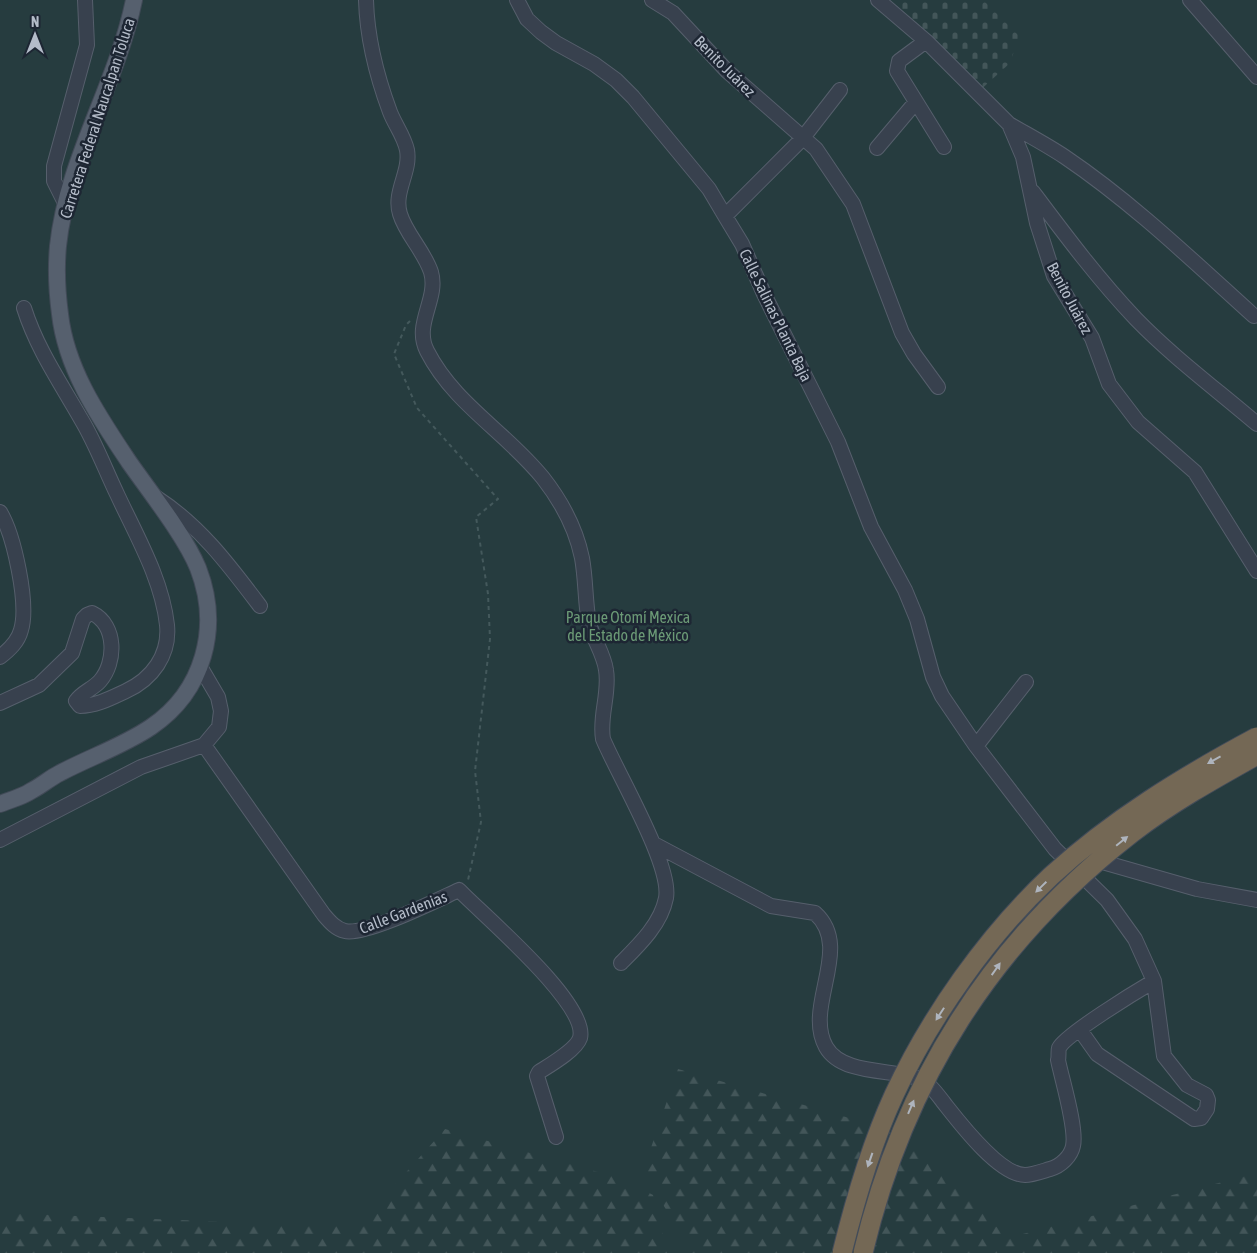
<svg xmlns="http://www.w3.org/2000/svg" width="1257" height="1253" font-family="'Asap Condensed',sans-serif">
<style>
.green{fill:#263c3f}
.forest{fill:url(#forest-firs)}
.cemetery{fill:url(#cemetery-stones)}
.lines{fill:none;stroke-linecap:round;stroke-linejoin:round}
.minor-casing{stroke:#565f6c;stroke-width:16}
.major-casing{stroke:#414a57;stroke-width:18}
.path{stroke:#44595c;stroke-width:2;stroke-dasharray:4 4;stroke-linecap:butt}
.minor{stroke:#38414e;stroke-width:14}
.major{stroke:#56606e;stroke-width:16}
.highway-bridge-casing{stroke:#434c59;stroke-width:21;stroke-linecap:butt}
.highway-bridge{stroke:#746855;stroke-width:19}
.oneway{fill:#aeb4bd}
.labels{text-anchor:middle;stroke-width:5;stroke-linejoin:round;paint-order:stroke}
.street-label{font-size:16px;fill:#b4bcc9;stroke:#1d2633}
.park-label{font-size:16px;fill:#6b9a76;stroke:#1d2633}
</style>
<defs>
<pattern id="forest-firs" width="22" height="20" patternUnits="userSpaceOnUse" patternTransform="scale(1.25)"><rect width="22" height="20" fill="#263c3f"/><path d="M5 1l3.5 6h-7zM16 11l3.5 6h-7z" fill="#435659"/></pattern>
<pattern id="cemetery-stones" width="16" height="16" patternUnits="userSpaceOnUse" patternTransform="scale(1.25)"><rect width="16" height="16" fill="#263c3f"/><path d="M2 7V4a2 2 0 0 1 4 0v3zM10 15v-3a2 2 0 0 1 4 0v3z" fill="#435659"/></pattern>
</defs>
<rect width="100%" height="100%" fill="#242f3e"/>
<path class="green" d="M 0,0 L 1257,0 L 1257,1253 L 0,1253 Z"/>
<path class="forest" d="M 678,1069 L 912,1136 L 1007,1238 L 1257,1173 L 1257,1253 L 692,1253 L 643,1171 Z
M 445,1129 L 623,1179 L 653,1195 L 667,1253 L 0,1253 L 0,1213 L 357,1227 Z"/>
<path class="cemetery" d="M 870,0 L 983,0 L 1019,36 L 1010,63 L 977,93 L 929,55 Z"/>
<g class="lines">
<defs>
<path id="minor" d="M 366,0 C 367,37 377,77 390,112 C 395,125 404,136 407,150 C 411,172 393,192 400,214 C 406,234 424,251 431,272 C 439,299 413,324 427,351 C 454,404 506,432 543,478 C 561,501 576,529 582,558 C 586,580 585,602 589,623 C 593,639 604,654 606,670 C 610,693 599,716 603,739 C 617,773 672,865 666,898 C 661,924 639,945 621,963
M 517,0 L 527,19 L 541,32 L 556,43 L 594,64 L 616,80 L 633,97 L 709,189 L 725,216 L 742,244 L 764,294 L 838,442 L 871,527 L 905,590 L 917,619 L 933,677 L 942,696 L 976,746 L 1055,849 L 1107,900 L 1135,939 L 1154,981 L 1164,1056 L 1187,1085 L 1206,1095 L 1208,1100 L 1207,1109 L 1201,1118 L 1194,1119 L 1097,1054 L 1080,1030
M 652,0 L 673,13 L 727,71 L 816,149 L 853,204 L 902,333 L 914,354 L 938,387
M 878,0 L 926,41 L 1009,124 L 1023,157 L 1037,223 L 1054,276 L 1092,338 L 1109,384 L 1138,422 L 1195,472 L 1257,571
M 1190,0 L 1257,77
M 926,41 L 899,61 L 897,71 L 944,147
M 1009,124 C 1028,135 1047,145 1065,157 C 1133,203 1193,261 1254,316
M 877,148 L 915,103
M 1033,192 C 1066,236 1098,279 1136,319 C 1173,357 1216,389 1257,424
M 66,205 L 54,181 L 54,166 L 87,45 L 85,0
M 725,216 L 802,139 L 840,90
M 157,498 C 200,526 229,565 260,606
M 0,512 C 14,535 29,604 21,630 C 18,642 9,650 0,657
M 0,703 L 39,685 L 72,653 L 83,619 L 87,615 L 92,613 C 117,625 116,663 100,681 C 93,689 82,692 76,701 L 80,706 C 96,706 111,698 126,691 C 152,679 170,655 167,625 C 162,579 136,535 117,494 C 105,469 95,442 81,419 C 60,382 37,349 24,308
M 204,745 L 324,915 C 330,922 336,929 345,931 C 365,936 437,900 459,890 C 483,915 589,1004 580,1038 C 576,1050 550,1065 539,1072 L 537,1076 L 556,1137
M 976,746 L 1026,682
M 0,840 L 141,767 L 204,745 L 219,727 L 221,711 L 218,697 L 201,668
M 654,844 L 771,906 L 815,913 C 854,948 803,1006 826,1047 C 842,1075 891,1069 917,1078 C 929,1082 937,1094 944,1103 C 959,1122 999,1175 1025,1175 C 1032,1175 1043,1171 1050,1169 C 1061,1166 1071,1156 1073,1146 C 1077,1128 1062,1080 1058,1060 C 1059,1057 1058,1051 1059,1048 C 1065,1035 1137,991 1154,981
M 1092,859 L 1197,889 L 1257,900"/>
<path id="major" d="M 0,804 C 10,800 22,797 31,791 C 41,786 50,778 60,773 C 90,757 123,746 151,727 C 204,691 221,627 198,568 C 185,536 150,492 129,462 C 99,417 66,369 60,314 C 57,292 56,268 58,246 C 67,160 117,84 134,0"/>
</defs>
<use href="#minor" class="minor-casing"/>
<use href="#major" class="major-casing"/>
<path class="path" d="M 410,321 L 406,325 L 394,354 L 417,408 L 498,499 L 476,517 L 488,594 L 490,639 L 475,771 L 481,822 L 468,880"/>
<use href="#minor" class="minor"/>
<use href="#major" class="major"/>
<defs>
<path id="highway-bridge" d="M 842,1253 C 855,1200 871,1145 894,1095 C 930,1017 988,935 1051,876 C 1112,820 1184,776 1257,737
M 863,1253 C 904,1080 992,942 1132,833 C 1171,803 1214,779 1257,755"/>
</defs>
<use href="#highway-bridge" class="highway-bridge-casing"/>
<use href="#highway-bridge" class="highway-bridge"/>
</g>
<defs><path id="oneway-solid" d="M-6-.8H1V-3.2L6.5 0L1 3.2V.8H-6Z" transform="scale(1.25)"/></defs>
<g class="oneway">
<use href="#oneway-solid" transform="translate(1214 760) rotate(151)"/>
<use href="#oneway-solid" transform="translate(1122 841) rotate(-39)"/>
<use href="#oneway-solid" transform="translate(1041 887) rotate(136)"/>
<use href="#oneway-solid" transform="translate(996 969) rotate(-55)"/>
<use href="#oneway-solid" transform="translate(940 1014) rotate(123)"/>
<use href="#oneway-solid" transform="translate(911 1107) rotate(-67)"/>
<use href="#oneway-solid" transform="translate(870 1160) rotate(109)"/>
</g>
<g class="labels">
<g class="street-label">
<text transform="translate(725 66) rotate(45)" y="6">Benito Juárez</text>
<text transform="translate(97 118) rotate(-72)" y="6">Carretera Federal Naucalpan Toluca</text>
<text transform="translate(1070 298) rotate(62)" y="6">Benito Juárez</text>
<text transform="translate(776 315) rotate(64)" y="6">Calle Salinas Planta Baja</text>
<text transform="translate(403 912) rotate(-21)" y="6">Calle Gardenias</text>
</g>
<g class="park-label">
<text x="628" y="623">Parque Otomí Mexica<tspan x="628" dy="18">del Estado de México</tspan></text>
</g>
</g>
<g transform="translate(35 35)" stroke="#1d2633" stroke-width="4" paint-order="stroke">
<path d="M0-4L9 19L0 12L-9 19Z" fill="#b4bcc9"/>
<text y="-8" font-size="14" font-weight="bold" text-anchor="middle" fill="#b4bcc9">N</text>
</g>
</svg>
